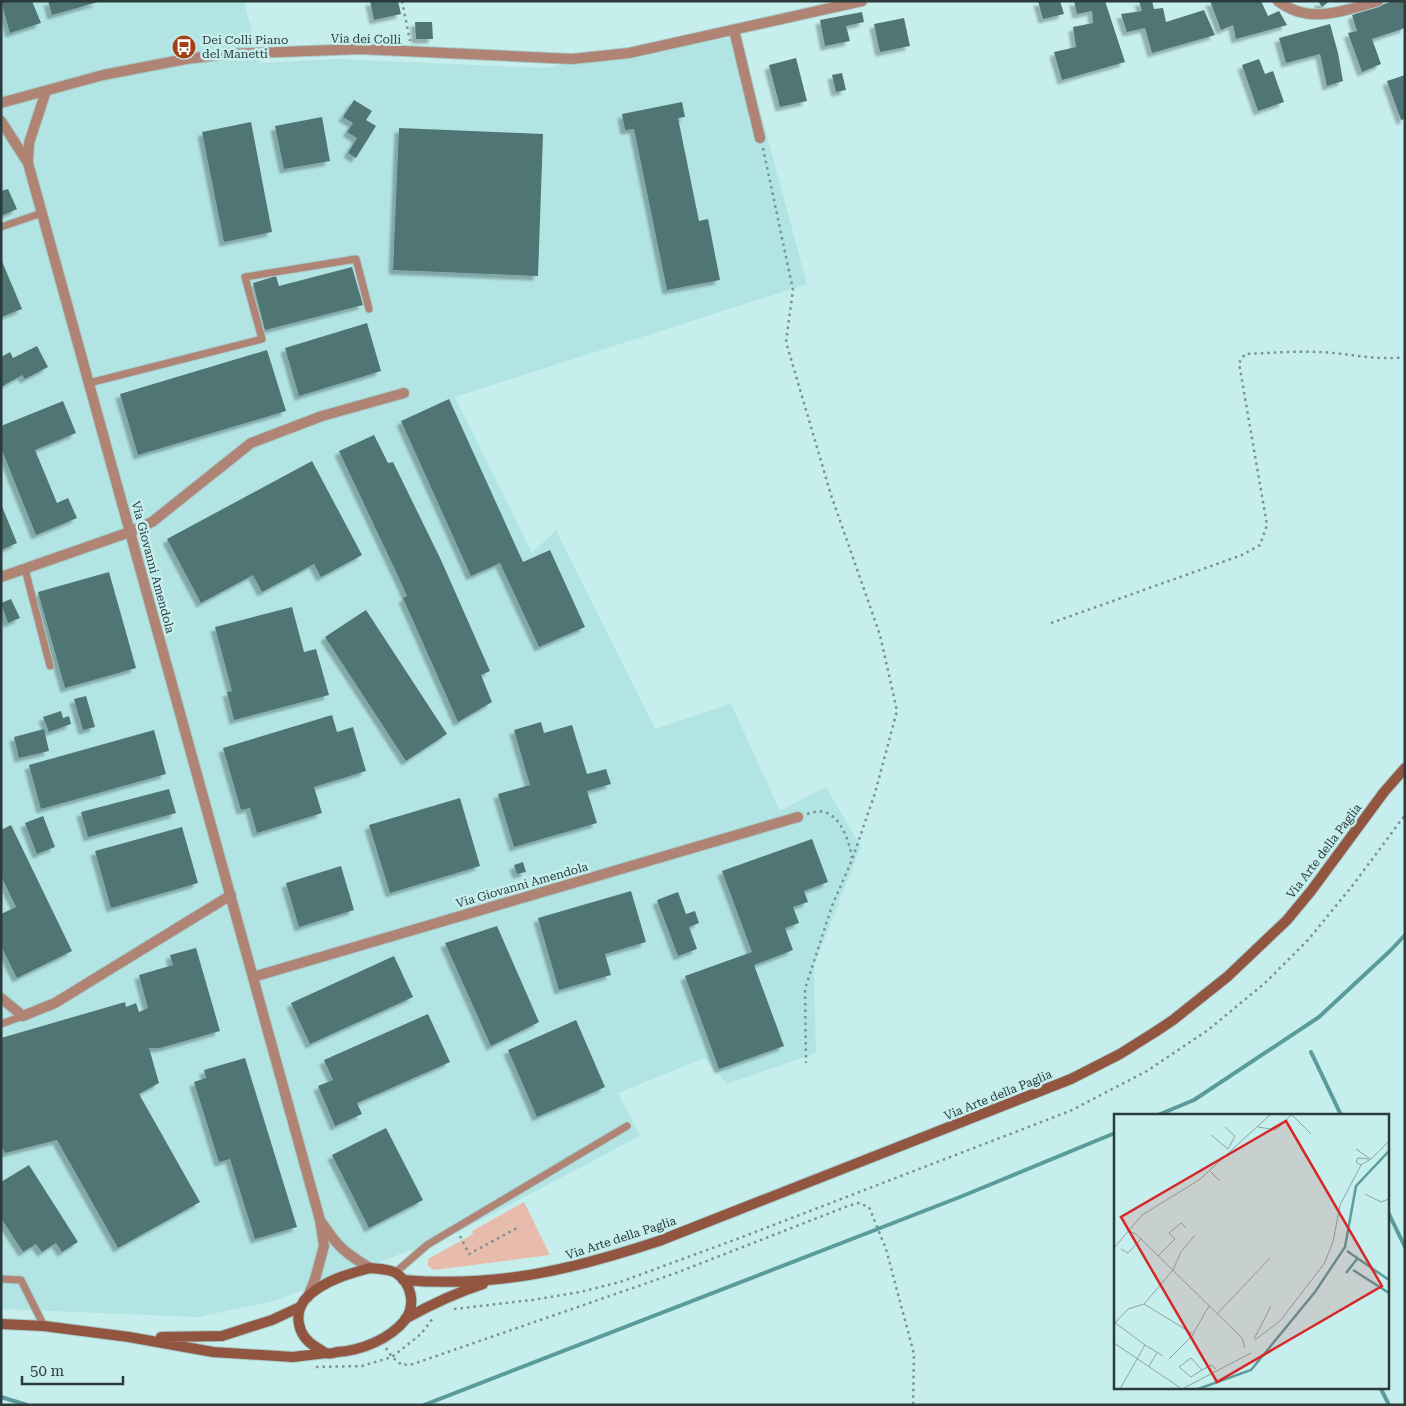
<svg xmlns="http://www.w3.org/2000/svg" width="1406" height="1406" font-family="'Roboto Serif',serif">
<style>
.built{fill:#b2e4e4}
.green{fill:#e8bcac}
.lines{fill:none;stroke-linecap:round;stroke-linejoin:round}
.stream{stroke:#5a9c9c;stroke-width:4}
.building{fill:#507575;filter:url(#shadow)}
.service-casing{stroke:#a7cac9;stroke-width:9}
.minor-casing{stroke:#a7cac9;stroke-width:12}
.tertiary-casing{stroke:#a7cac9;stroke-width:12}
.secondary-casing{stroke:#a7cac9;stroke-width:12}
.path{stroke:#779393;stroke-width:2.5;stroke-dasharray:2.5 4;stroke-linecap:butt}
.service{stroke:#af8475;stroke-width:7}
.minor{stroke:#af8475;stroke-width:10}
.tertiary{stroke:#af8475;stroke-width:10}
.secondary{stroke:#915540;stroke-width:10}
.labels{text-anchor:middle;stroke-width:5;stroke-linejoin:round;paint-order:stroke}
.street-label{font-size:12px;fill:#2b3b3b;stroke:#c6eeed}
.poi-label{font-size:12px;fill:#2b3b3b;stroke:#c6eeed;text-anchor:start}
.inset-river{fill:none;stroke:#5a9c9c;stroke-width:2.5}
.inset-road{fill:none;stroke:#88a6a6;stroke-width:1}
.view{fill:#d62828;fill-opacity:0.15;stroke:#d62828;stroke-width:2.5}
.inset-edge{fill:none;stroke:#2b3b3b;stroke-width:2.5}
</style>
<defs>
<filter id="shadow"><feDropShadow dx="-4.5" dy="4.5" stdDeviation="1" flood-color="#0004"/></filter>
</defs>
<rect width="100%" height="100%" fill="#c6eeed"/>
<path class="built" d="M 1,1 L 244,1 L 260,63 L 336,59 L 544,68 L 740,36 L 807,284 L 455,397 L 532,553 L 556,530 L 655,729 L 731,704 L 780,811 L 826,787 L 861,846 L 814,966 L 816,1053 L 727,1084 L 704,1058 L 618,1093 L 640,1136 L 452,1235 L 274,1301 L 198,1317 L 1,1309 Z"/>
<path class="green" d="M 524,1202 L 550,1255 L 434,1270 L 428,1266 L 428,1259 L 473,1234 L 472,1231 Z"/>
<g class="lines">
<path class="stream" d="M 1311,1052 L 1341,1115
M 1158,1115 L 1194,1100 L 1319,1017 L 1390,951 L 1405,935
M 1387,1210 L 1405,1247
M 1380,1387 L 1389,1405
M 1,1397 L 27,1405
M 424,1405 L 960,1197 L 1115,1133"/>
</g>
<path class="building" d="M 1,1 L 32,1 L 41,23 L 10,33 Z
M 48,1 L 98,1 L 98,2 L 52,15 Z
M 370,1 L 398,1 L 401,14 L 374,20 Z
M 1038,1 L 1060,1 L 1064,14 L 1043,19 Z
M 1074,1 L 1105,1 L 1125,62 L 1062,80 L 1054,52 L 1076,47 L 1073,27 L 1093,23 L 1092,11 L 1077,14 Z
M 1139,1 L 1152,1 L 1154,9 L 1163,8 L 1166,22 L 1204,10 L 1215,35 L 1152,53 L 1145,28 L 1127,32 L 1121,14 L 1142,11 Z
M 1210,1 L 1261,1 L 1268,16 L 1279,11 L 1287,25 L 1236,39 L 1233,25 L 1221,30 Z
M 1318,1 L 1330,1 L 1322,7 Z
M 1393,1 L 1405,1 L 1405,28 L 1372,39 L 1381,64 L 1362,72 L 1348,33 L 1357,31 L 1352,15 Z
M 862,12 L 864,22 L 846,26 L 850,41 L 825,46 L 820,20 Z
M 904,18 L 910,46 L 880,52 L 874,24 Z
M 415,22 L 432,22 L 433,39 L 416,39 Z
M 1330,24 L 1338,53 L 1343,81 L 1327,86 L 1320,54 L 1286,63 L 1279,38 Z
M 796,58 L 807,101 L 780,107 L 769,65 Z
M 1259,59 L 1265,74 L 1273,71 L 1284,102 L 1258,111 L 1242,65 Z
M 842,73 L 846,90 L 836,92 L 832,75 Z
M 1405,75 L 1405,119 L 1401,120 L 1387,81 Z
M 354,100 L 372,111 L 366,120 L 376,126 L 356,158 L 348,153 L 357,138 L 347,132 L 353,123 L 343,117 Z
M 682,102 L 685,117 L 678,118 L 699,221 L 708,219 L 720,280 L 667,290 L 634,129 L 625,130 L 622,114 Z
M 322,117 L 330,161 L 284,169 L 275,126 Z
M 251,122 L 272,232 L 224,242 L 202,132 Z
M 399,128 L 543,134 L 538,276 L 393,270 Z
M 8,189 L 17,209 L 1,216 L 1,191 Z
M 1,259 L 22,309 L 1,317 Z
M 352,267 L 363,305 L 265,330 L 253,283 L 276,276 L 279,286 Z
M 367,323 L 381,371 L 299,396 L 285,348 Z
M 37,346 L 48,367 L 25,379 L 22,375 L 1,387 L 1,357 L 10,352 L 13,358 Z
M 267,350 L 286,411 L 138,455 L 120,394 Z
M 449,399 L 523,562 L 550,550 L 585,627 L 539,647 L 500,563 L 471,576 L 401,421 Z
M 63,401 L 76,433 L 35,450 L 57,503 L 68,498 L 77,518 L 36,535 L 1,448 L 1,426 Z
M 374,435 L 388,463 L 393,462 L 441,560 L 490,671 L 481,675 L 492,702 L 458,722 L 403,598 L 407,596 L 399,578 L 339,451 Z
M 312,461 L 362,555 L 321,577 L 314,564 L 262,592 L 253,575 L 201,603 L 167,539 Z
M 1,504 L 17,543 L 1,550 Z
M 109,572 L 136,668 L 65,688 L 38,592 Z
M 11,599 L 20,618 L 8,623 L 1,603 Z
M 292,607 L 304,652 L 316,649 L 329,695 L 234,720 L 227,692 L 232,691 L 215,627 Z
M 366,610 L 447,734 L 406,761 L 325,637 Z
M 86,696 L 95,727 L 83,730 L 74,699 Z
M 61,711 L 63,718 L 69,716 L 71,724 L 49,732 L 43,717 Z
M 332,715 L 337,732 L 353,727 L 366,771 L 314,787 L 322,813 L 257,833 L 250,808 L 241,810 L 223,748 Z
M 541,722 L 544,733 L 572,725 L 587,774 L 606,769 L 611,784 L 587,791 L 597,823 L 514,847 L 498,794 L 530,785 L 514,730 Z
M 44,729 L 49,751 L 19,758 L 14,737 Z
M 154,730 L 166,774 L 41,809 L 29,765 Z
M 169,789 L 176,813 L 88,837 L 81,812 Z
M 460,798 L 480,866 L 390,893 L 369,825 Z
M 43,816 L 55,847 L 37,854 L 25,823 Z
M 11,825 L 72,951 L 17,978 L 1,946 L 1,914 L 16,907 L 1,876 L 1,830 Z
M 182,827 L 198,883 L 111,908 L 95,851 Z
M 812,839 L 828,882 L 804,891 L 808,902 L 793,907 L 799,923 L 785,928 L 793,950 L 754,965 L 784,1046 L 719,1069 L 685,976 L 752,952 L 722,871 Z
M 523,862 L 526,872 L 517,874 L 514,865 Z
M 341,866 L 354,910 L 299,927 L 286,883 Z
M 631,891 L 646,942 L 605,954 L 611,975 L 559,990 L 538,918 Z
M 678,892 L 686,914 L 695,911 L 699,923 L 689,927 L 697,949 L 678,956 L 657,900 Z
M 497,926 L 539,1022 L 491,1046 L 445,943 Z
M 196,948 L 220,1031 L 160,1048 L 149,1048 L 159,1083 L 139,1094 L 200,1202 L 118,1248 L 57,1140 L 5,1153 L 1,1145 L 1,1038 L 125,1002 L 126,1007 L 136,1003 L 139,1012 L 148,1008 L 139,975 L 173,965 L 170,955 Z
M 394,956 L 413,997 L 310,1044 L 291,1003 Z
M 428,1014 L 450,1062 L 357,1103 L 362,1114 L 335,1126 L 318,1086 L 333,1080 L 324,1060 Z
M 576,1020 L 605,1087 L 537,1117 L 508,1050 Z
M 245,1058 L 297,1227 L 255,1239 L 230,1159 L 219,1162 L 194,1082 L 206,1078 L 204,1070 Z
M 386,1128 L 423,1200 L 369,1228 L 332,1155 Z
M 29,1165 L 78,1242 L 62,1252 L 56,1243 L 42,1252 L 36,1244 L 23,1252 L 1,1218 L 1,1182 Z"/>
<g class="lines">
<defs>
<path id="service" d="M 1,227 L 42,213
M 89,383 L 262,339 L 245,277 L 356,259 L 369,309
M 25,569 L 50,666
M 1,1024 L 23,1016
M 395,1273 L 427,1245 L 627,1126
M 1,1279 L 21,1280 L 44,1326"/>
<path id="minor" d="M 1278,1 C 1309,25 1344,11 1378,1
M 734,30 L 760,138
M 1,577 L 130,532 L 152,522 L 251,443 L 322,416 L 404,393
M 253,977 L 798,817
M 1,998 L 23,1016 L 55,1003 L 231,895"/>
<path id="tertiary" d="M 1,103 L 103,75 L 186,59 L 228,54 L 360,49 L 572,59 L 629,53 L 862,1
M 1,121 L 28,163 L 320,1220 L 324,1246 L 315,1279 L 308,1297
M 28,162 L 29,143 L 46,91
M 322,1223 C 338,1247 345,1253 370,1268"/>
<path id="secondary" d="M 370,1268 C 378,1269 389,1269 396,1273 C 412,1284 416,1305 405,1320 C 390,1339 360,1351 337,1352 C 334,1353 329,1354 326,1353 C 323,1352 319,1349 316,1347 C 297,1336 292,1312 308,1296 C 326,1280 348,1274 370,1268 Z
M 403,1280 C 496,1288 571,1270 659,1241 L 1071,1079 L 1120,1054 L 1155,1032 L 1173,1020 L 1227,977 L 1287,920 L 1311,891 L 1384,792 L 1405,768
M 405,1319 C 430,1305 455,1293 483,1284
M 1,1324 L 44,1326 L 129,1337 L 213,1352 L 293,1357 L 326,1353
M 161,1337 L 222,1336 L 272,1320 L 300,1307"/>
</defs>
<use href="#service" class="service-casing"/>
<use href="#minor" class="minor-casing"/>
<use href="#tertiary" class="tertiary-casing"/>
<use href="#secondary" class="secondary-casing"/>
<path class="path" d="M 402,1 L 410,41
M 763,148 L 793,290 L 786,342 L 831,495 L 880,635 L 897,711 L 875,793 L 852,860 L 832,906 L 805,989 L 806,1063
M 1051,623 L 1242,555 L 1260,545 L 1267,525 L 1239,363 L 1245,354 C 1270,353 1295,351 1319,352 C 1348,353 1376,361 1405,357
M 807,814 C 814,812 821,810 827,813 C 842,819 850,844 852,858
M 460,1236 L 469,1254 L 517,1228
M 454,1309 L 532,1300 L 580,1292 L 620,1282 L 737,1239 L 1070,1111 L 1147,1071 L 1208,1030 L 1265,983 L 1308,940 L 1353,885 L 1405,815
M 386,1348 L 392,1357 L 402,1365 L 413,1364 L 676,1273 L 848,1206 L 858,1203 L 869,1207 L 886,1249 L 914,1354 L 913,1405
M 316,1367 L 362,1366 L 392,1357 L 421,1334 L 433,1318"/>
<use href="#service" class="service"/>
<use href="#minor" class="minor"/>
<use href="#tertiary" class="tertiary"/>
<use href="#secondary" class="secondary"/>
</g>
<defs>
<symbol id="bus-disc" viewBox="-11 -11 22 22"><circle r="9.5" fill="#a43f13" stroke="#c6eeed"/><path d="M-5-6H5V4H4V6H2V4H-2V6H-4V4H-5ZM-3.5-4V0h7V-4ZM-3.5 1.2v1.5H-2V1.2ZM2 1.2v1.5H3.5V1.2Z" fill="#fff"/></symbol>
</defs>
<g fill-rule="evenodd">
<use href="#bus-disc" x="170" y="33" width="28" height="28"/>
</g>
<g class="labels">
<g class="street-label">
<text transform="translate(366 39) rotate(1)" y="4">Via dei Colli</text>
<text transform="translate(153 567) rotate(75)" y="4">Via Giovanni Amendola</text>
<text transform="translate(1324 851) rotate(-53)" y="4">Via Arte della Paglia</text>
<text transform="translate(522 885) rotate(-16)" y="4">Via Giovanni Amendola</text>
<text transform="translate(998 1095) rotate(-22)" y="4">Via Arte della Paglia</text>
<text transform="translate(621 1238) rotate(-18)" y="4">Via Arte della Paglia</text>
</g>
<g class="poi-label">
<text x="202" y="44">Dei Colli Piano<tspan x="202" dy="14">del Manetti</tspan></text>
</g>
</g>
<g transform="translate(1114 1114)">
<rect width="275" height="275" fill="#c6eeed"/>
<path class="inset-river" d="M 233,137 L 275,166M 239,156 L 275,179M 232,159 L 243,145M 84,275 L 137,256 L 201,178 L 231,133 L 242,72 L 275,37"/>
<path class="inset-road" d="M 177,0 L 197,20M 111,13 L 121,22 L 114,35M 144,13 L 162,16 L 178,0M 97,21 L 114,35M 242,35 L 255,44M 256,45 L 244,44 L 242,48 L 247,51 L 257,45 L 275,27M 95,56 L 106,67M 251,80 L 267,88 L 275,85M 13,116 L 22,120 L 128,224 L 131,234M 0,134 L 28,101 L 85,66 L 157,0M 7,135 L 14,139 L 27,125M 44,142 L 61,125 L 55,119 L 67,109 L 72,114M 30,190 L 79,220 L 95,192M 30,190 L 59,156 L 67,138 L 81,121M 103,200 L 156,144M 0,208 L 31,231 L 6,275M 1,209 L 14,195 L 30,190M 140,225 L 157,192M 141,226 L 166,207 L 210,150 L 219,128 L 226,91 L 247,51M 0,229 L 68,275M 31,231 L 49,242M 77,244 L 88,256 L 77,263 L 65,253 ZM 55,245 L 79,221M 35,252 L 43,239M 88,256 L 97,251 L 102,255M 68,275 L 137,239"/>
<path class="view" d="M 172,7 L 268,172 L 103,268 L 7,103 Z"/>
<rect width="275" height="275" class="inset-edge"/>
</g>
<rect width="1406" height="1406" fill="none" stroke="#2b3b3b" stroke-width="5"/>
<path d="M22 1376v8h101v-8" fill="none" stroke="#2b3b3b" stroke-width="2.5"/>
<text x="30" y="1376" font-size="15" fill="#2b3b3b" stroke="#c6eeed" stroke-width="4" paint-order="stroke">50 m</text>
</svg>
